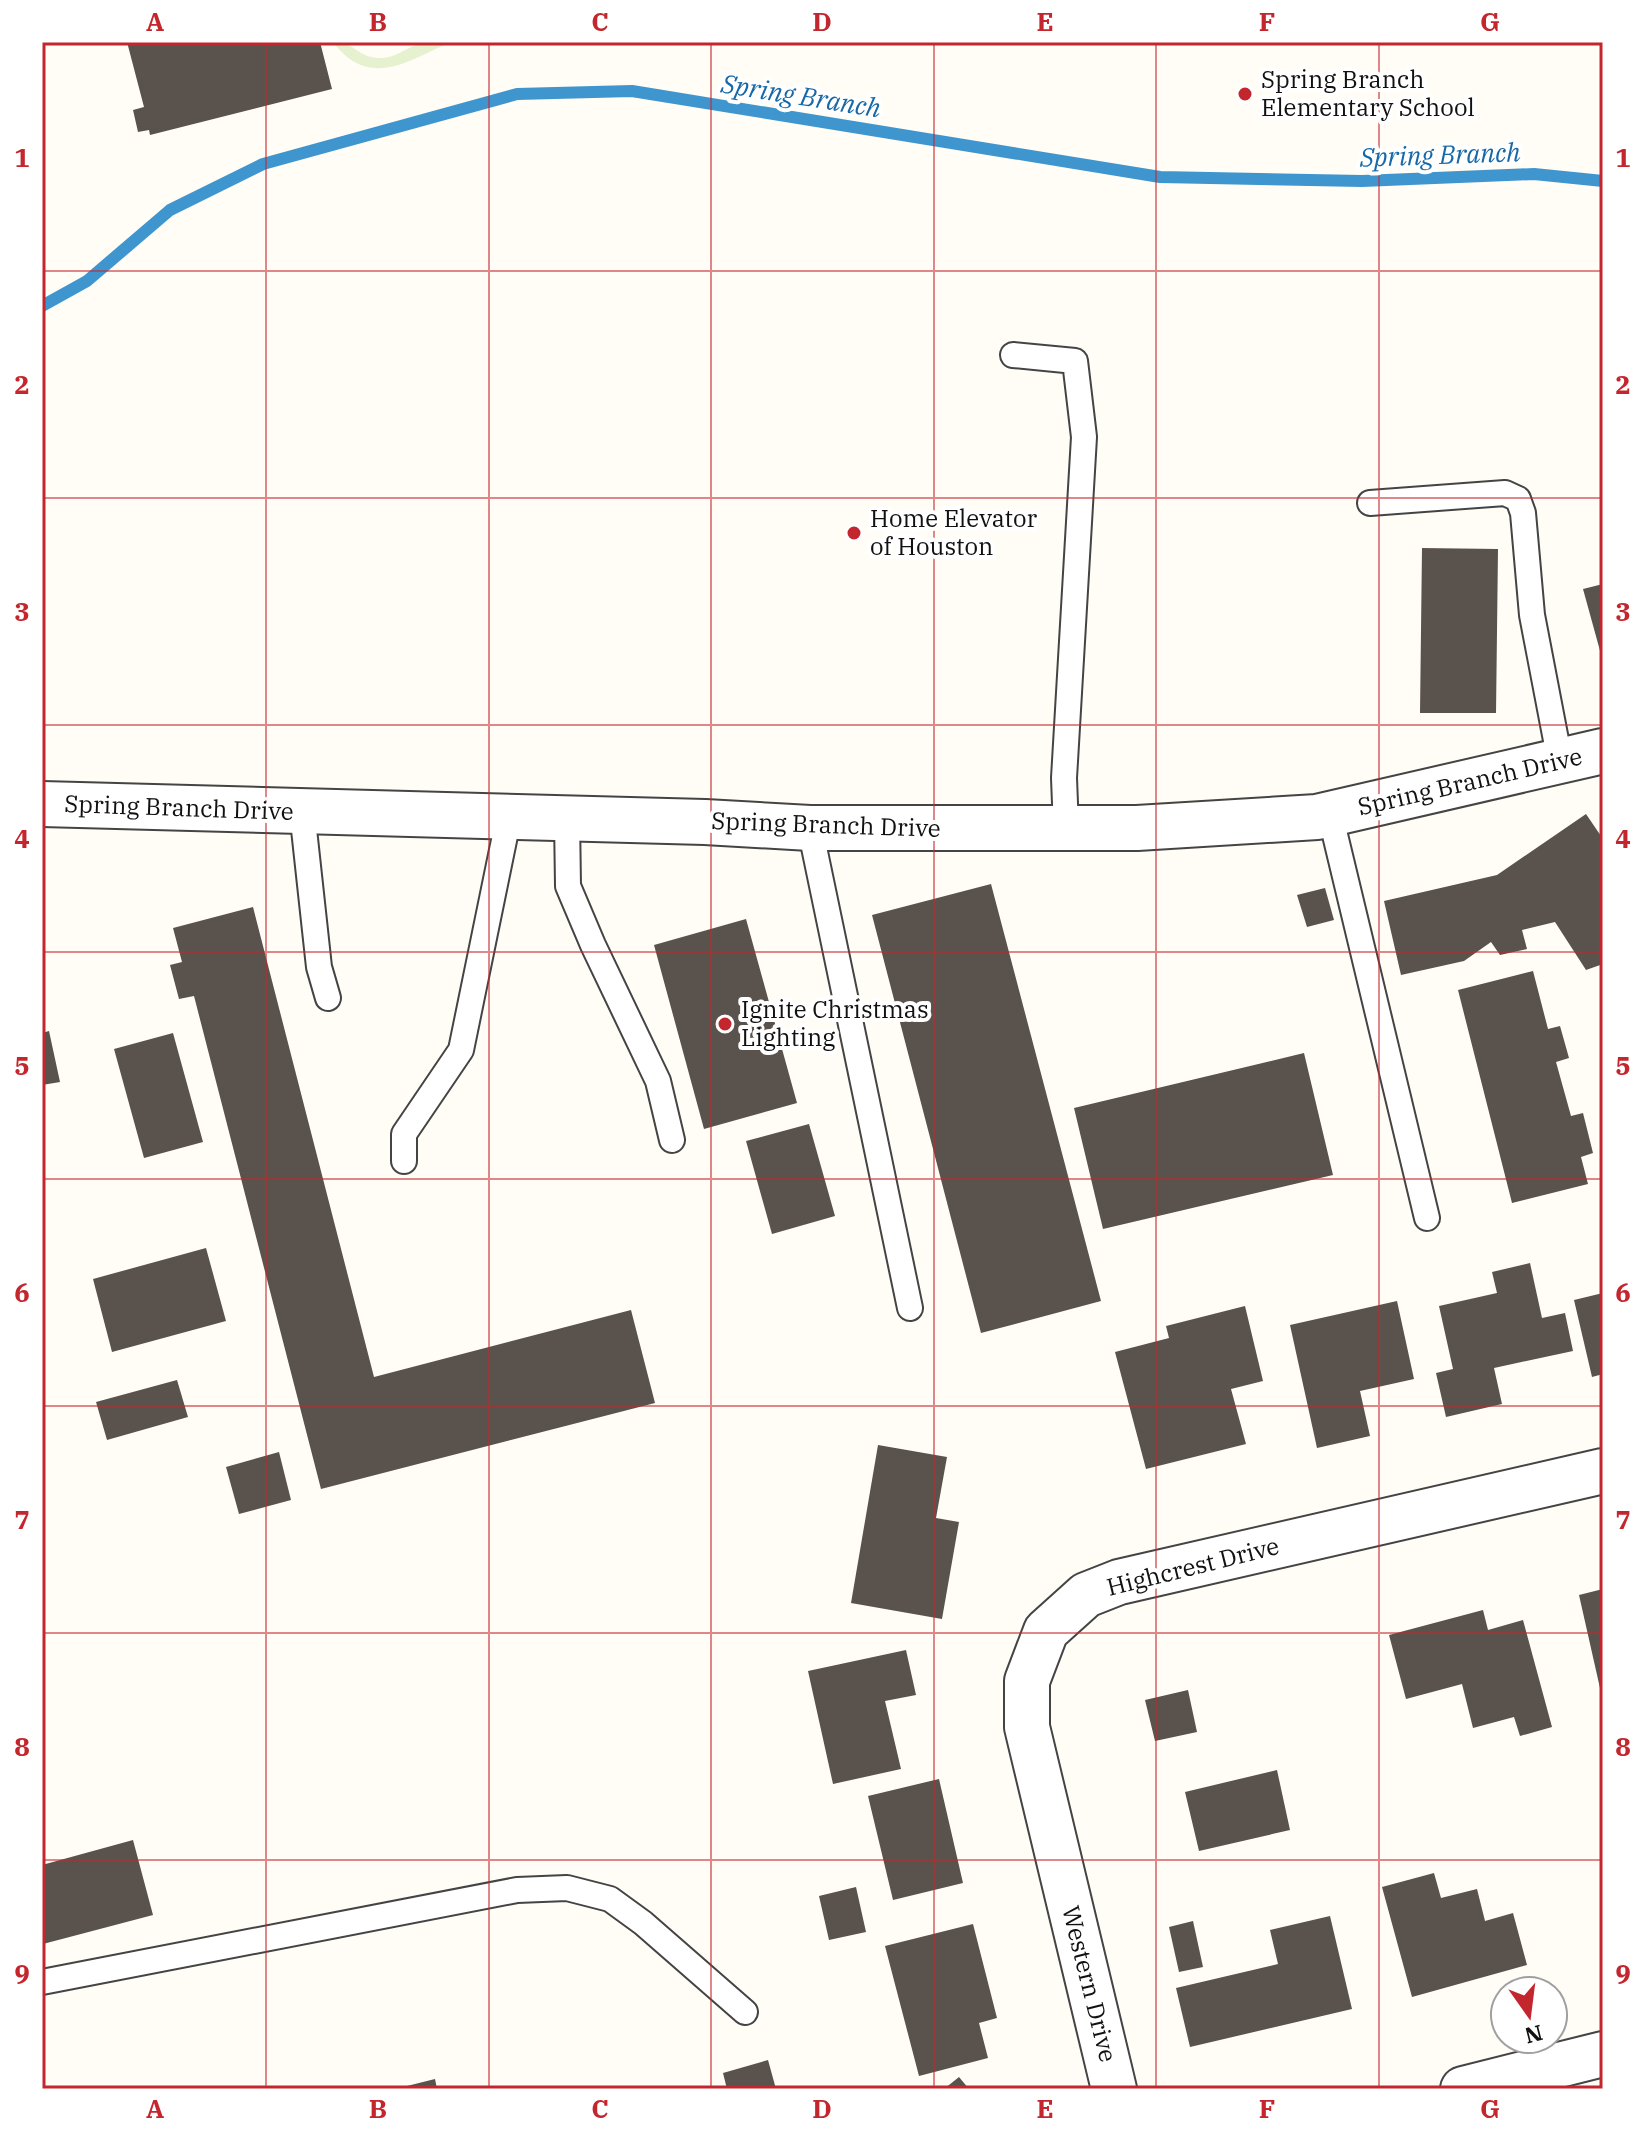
<svg xmlns="http://www.w3.org/2000/svg" width="1645" height="2131" font-family="'IBM Plex Serif',serif">
<style>
.pitch{fill:#e6f2cf}
.lines{fill:none;stroke-linecap:round;stroke-linejoin:round}
.stream{stroke:#3f96cf;stroke-width:12}
.building{fill:#5a524d}
.service-casing{stroke:#444;stroke-width:28}
.minor-casing{stroke:#444;stroke-width:48}
.tertiary-casing{stroke:#444;stroke-width:48}
.service{stroke:#fff;stroke-width:24}
.minor{stroke:#fff;stroke-width:44}
.tertiary{stroke:#fff;stroke-width:44}
.grid{fill:none;stroke:#c4262e;stroke-width:2;stroke-opacity:0.55}
.poi-dot{fill:#c4262e;stroke:#fff;stroke-width:3}
.labels{text-anchor:middle;stroke-width:8;stroke-linejoin:round;paint-order:stroke}
.poi-label{font-size:24px;fill:#111;stroke:#fff;text-anchor:start}
.street-label{font-size:24px;fill:#111;stroke:#fff}
.water-label{font-size:26px;font-style:italic;fill:#1768a6;stroke:#fff}
.neatline{fill:none;stroke:#c4262e;stroke-width:3}
.grid-label{font-size:26px;text-anchor:middle;font-weight:bold;fill:#c4262e}
</style>
<rect width="100%" height="100%" fill="#fffdf5"/>
<path class="pitch" d="M 333,42 C 356,42 356,57 379,58 C 396,59 409,45 426,42 C 434,41 443,42 451,42 C 408,61 369,90 333,42 Z"/>
<g class="lines">
<path class="stream" d="M 42,306 L 87,281 L 170,210 L 263,164 L 517,94 L 632,91 L 1160,177 L 1362,181 L 1534,174 L 1603,181"/>
</g>
<path class="building" d="M 127,42 L 320,42 L 332,89 L 150,135 L 149,130 L 138,132 L 133,110 L 144,107 Z
M 1422,548 L 1498,549 L 1496,713 L 1420,713 Z
M 1603,584 L 1603,657 L 1602,658 L 1583,589 Z
M 1586,814 L 1603,839 L 1603,964 L 1586,970 L 1555,922 L 1522,930 L 1527,949 L 1500,955 L 1491,942 L 1464,961 L 1401,975 L 1384,901 L 1497,875 Z
M 991,884 L 1101,1301 L 981,1333 L 872,915 Z
M 1325,888 L 1334,920 L 1307,927 L 1297,895 Z
M 253,907 L 374,1377 L 631,1310 L 655,1403 L 321,1489 L 194,996 L 179,999 L 170,965 L 182,962 L 173,928 Z
M 746,919 L 797,1103 L 704,1129 L 654,945 Z
M 1533,971 L 1548,1029 L 1560,1026 L 1569,1058 L 1556,1062 L 1571,1116 L 1583,1113 L 1593,1153 L 1581,1157 L 1588,1184 L 1512,1203 L 1458,990 Z
M 49,1031 L 60,1082 L 42,1085 L 42,1033 Z
M 173,1033 L 203,1142 L 144,1158 L 114,1049 Z
M 1304,1053 L 1333,1175 L 1103,1229 L 1074,1108 Z
M 809,1124 L 835,1216 L 772,1234 L 746,1141 Z
M 206,1248 L 226,1321 L 112,1352 L 93,1279 Z
M 1530,1263 L 1542,1318 L 1565,1313 L 1573,1351 L 1494,1368 L 1502,1404 L 1446,1417 L 1436,1373 L 1453,1369 L 1439,1306 L 1497,1293 L 1492,1272 Z
M 1603,1293 L 1603,1374 L 1592,1377 L 1574,1300 Z
M 1397,1301 L 1414,1379 L 1360,1391 L 1370,1436 L 1317,1448 L 1290,1325 Z
M 1245,1306 L 1263,1381 L 1231,1389 L 1246,1444 L 1146,1469 L 1115,1352 L 1169,1338 L 1166,1326 Z
M 177,1380 L 188,1417 L 107,1440 L 96,1402 Z
M 878,1445 L 947,1457 L 936,1518 L 959,1522 L 942,1619 L 851,1603 Z
M 279,1452 L 291,1500 L 239,1514 L 226,1467 Z
M 1603,1589 L 1603,1697 L 1602,1697 L 1579,1595 Z
M 1483,1610 L 1488,1630 L 1523,1620 L 1552,1727 L 1520,1736 L 1514,1717 L 1473,1728 L 1462,1684 L 1406,1699 L 1389,1635 Z
M 906,1650 L 916,1695 L 885,1701 L 901,1769 L 833,1784 L 808,1671 Z
M 1188,1690 L 1197,1732 L 1155,1741 L 1145,1700 Z
M 1277,1770 L 1290,1830 L 1199,1851 L 1185,1792 Z
M 939,1779 L 963,1883 L 893,1900 L 868,1796 Z
M 133,1840 L 153,1915 L 43,1944 L 42,1865 Z
M 1434,1873 L 1441,1898 L 1477,1889 L 1485,1921 L 1513,1913 L 1527,1965 L 1412,1997 L 1382,1887 Z
M 856,1887 L 866,1932 L 829,1940 L 819,1896 Z
M 1330,1916 L 1352,2009 L 1190,2047 L 1176,1988 L 1278,1964 L 1270,1930 Z
M 1193,1921 L 1203,1967 L 1179,1972 L 1169,1927 Z
M 973,1924 L 997,2018 L 979,2023 L 988,2058 L 919,2076 L 885,1946 Z
M 768,2060 L 776,2089 L 727,2089 L 723,2073 Z
M 959,2077 L 969,2089 L 944,2089 Z
M 435,2079 L 437,2089 L 399,2089 L 399,2088 Z"/>
<g class="lines">
<defs>
<path id="service" d="M 1013,355 L 1075,361 L 1084,437 L 1064,778 L 1066,829
M 1370,503 L 1505,493 L 1518,499 L 1523,513 L 1532,615 L 1560,761
M 302,811 L 319,967 L 328,998
M 1330,814 L 1427,1218
M 567,818 L 568,886 L 593,945 L 658,1081 L 672,1140
M 810,828 L 910,1308
M 404,1161 L 404,1134 L 461,1050 L 509,816
M 42,1982 L 517,1890 L 567,1888 L 610,1899 L 643,1923 L 745,2012"/>
<path id="minor" d="M 1114,2089 L 1027,1727 L 1027,1681 L 1046,1631 L 1086,1595 L 1119,1582 L 1603,1471
M 1463,2089 L 1603,2054"/>
<path id="tertiary" d="M 42,804 L 705,822 L 810,828 L 1137,828 L 1317,817 L 1603,751"/>
</defs>
<use href="#service" class="service-casing"/>
<use href="#minor" class="minor-casing"/>
<use href="#tertiary" class="tertiary-casing"/>
<use href="#service" class="service"/>
<use href="#minor" class="minor"/>
<use href="#tertiary" class="tertiary"/>
</g>
<path class="grid" d="M 266,42 L 266,2089M 489,42 L 489,2089M 711,42 L 711,2089M 934,42 L 934,2089M 1156,42 L 1156,2089M 1379,42 L 1379,2089M 42,271 L 1603,271M 42,498 L 1603,498M 42,725 L 1603,725M 42,952 L 1603,952M 42,1179 L 1603,1179M 42,1406 L 1603,1406M 42,1633 L 1603,1633M 42,1860 L 1603,1860"/>
<g class="poi-dot">
<circle cx="1245" cy="94" r="8"/>
<circle cx="854" cy="533" r="8"/>
<circle cx="725" cy="1024" r="8"/>
</g>
<g class="labels">
<g class="poi-label">
<text x="1261" y="88">Spring Branch<tspan x="1261" dy="28">Elementary School</tspan></text>
<text x="870" y="527">Home Elevator<tspan x="870" dy="28">of Houston</tspan></text>
<text x="741" y="1018">Ignite Christmas<tspan x="741" dy="28">Lighting</tspan></text>
</g>
<g class="street-label">
<text transform="translate(1470 782) rotate(-13)" y="8">Spring Branch Drive</text>
<text transform="translate(179 808) rotate(2)" y="8">Spring Branch Drive</text>
<text transform="translate(826 825) rotate(2)" y="8">Spring Branch Drive</text>
<text transform="translate(1193 1567) rotate(-14)" y="8">Highcrest Drive</text>
<text transform="translate(1089 1984) rotate(76)" y="8">Western Drive</text>
</g>
<g class="water-label">
<text transform="translate(801 96) rotate(9)" y="9">Spring Branch</text>
<text transform="translate(1440 155) rotate(-2)" y="9">Spring Branch</text>
</g>
</g>
<rect width="1645" height="2131" fill="none" stroke="#ffffff" stroke-width="88"/>
<g transform="translate(1529 2015) rotate(166)"><circle r="38" fill="#ffffff" stroke="#a0a0a0" stroke-width="2"/>
<path d="M0-6L14 30L0 20L-14 30Z" fill="#c4262e"/>
<text y="-12" font-size="22" font-weight="bold" text-anchor="middle" fill="#111111">N</text>
</g>
<rect x="44" y="44" width="1557" height="2043" class="neatline"/>
<g class="grid-label">
<text x="155" y="31">A</text>
<text x="378" y="31">B</text>
<text x="600" y="31">C</text>
<text x="822" y="31">D</text>
<text x="1045" y="31">E</text>
<text x="1267" y="31">F</text>
<text x="1490" y="31">G</text>
<text x="22" y="167">1</text>
<text x="1623" y="167">1</text>
<text x="22" y="394">2</text>
<text x="1623" y="394">2</text>
<text x="22" y="621">3</text>
<text x="1623" y="621">3</text>
<text x="22" y="848">4</text>
<text x="1623" y="848">4</text>
<text x="22" y="1075">5</text>
<text x="1623" y="1075">5</text>
<text x="22" y="1302">6</text>
<text x="1623" y="1302">6</text>
<text x="22" y="1529">7</text>
<text x="1623" y="1529">7</text>
<text x="22" y="1756">8</text>
<text x="1623" y="1756">8</text>
<text x="22" y="1983">9</text>
<text x="1623" y="1983">9</text>
<text x="155" y="2118">A</text>
<text x="378" y="2118">B</text>
<text x="600" y="2118">C</text>
<text x="822" y="2118">D</text>
<text x="1045" y="2118">E</text>
<text x="1267" y="2118">F</text>
<text x="1490" y="2118">G</text>
</g>
</svg>
